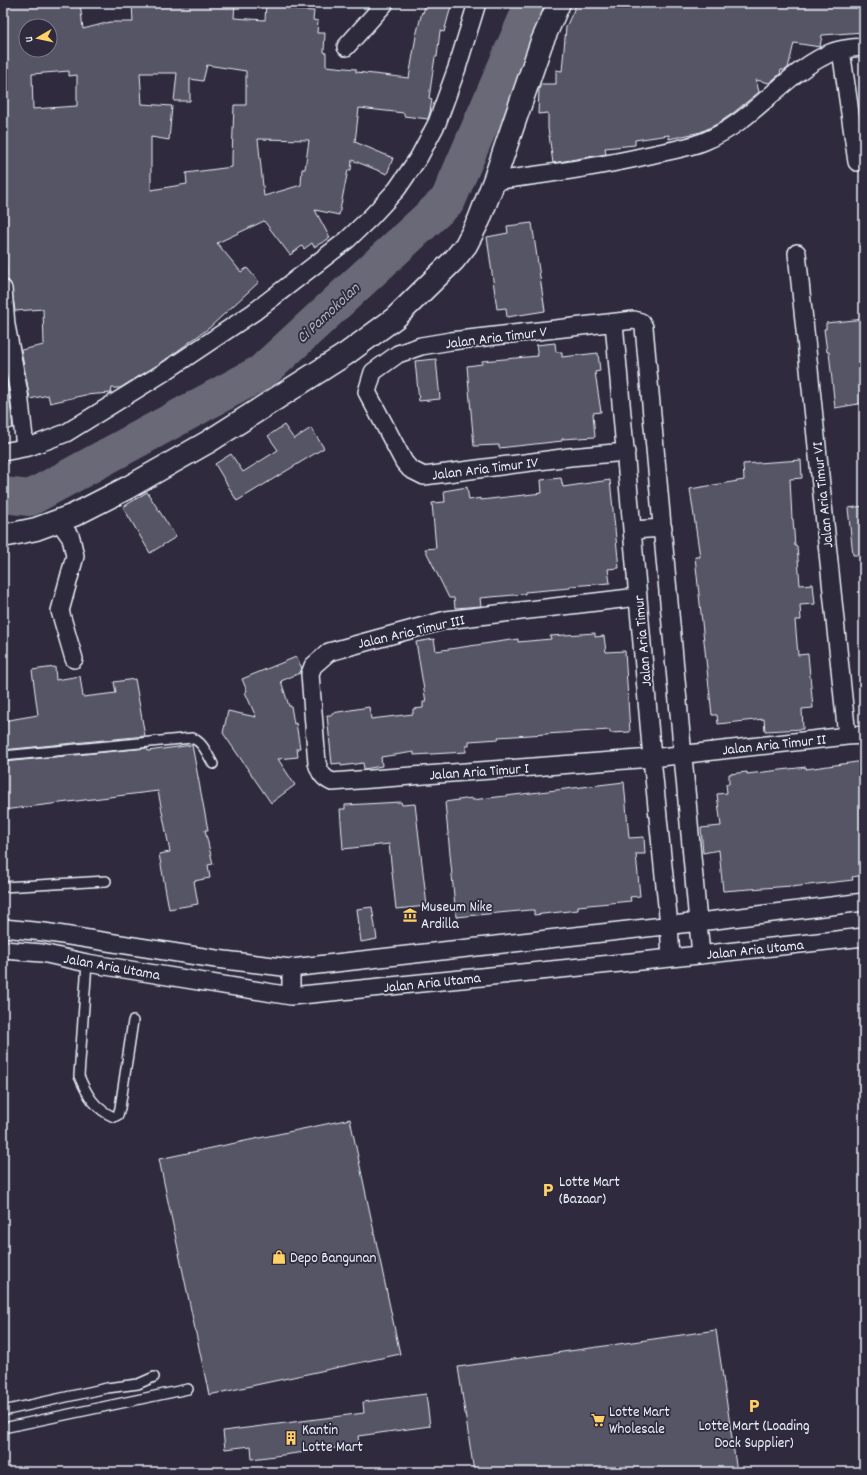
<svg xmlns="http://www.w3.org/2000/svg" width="867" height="1475" font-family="Dekko,sans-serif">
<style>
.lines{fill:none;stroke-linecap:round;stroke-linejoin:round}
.river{stroke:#696978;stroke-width:36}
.building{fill:#575565;stroke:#e8f1f8;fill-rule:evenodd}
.service-casing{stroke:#e8f1f8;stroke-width:12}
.minor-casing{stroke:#e8f1f8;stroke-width:20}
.tertiary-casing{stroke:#e8f1f8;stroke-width:25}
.service{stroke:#2f2a3d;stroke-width:9}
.minor{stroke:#2f2a3d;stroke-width:17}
.tertiary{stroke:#2f2a3d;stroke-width:22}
.labels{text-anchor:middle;stroke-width:3.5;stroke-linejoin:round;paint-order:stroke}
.street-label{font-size:15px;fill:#e8f1f8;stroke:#2f2a3d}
.poi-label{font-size:15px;fill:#e8f1f8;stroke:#2f2a3d;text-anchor:start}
.water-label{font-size:16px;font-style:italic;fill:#afb4be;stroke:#2f2a3d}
</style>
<rect width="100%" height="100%" fill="#2f2a3d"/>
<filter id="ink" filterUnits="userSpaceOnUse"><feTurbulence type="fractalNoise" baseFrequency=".025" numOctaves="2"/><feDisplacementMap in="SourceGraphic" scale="8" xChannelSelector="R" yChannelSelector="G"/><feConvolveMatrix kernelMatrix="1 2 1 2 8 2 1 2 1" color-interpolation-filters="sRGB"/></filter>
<g filter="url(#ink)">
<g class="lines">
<path class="river" d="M 3,495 L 30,498 L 262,372 L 448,200 L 533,3"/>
</g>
<path class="building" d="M 3,3 L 80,3 L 83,29 L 110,22 L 133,22 L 132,3 L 235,3 L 234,18 L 265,20 L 266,3 L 295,3 L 295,10 L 314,11 L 313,20 L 318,21 L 317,33 L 325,33 L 324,52 L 326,53 L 326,66 L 356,69 L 356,72 L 409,78 L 416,36 L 422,12 L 423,13 L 426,3 L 452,3 L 444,32 L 440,31 L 437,57 L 435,57 L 429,98 L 432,99 L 430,112 L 428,119 L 404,116 L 404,113 L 359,108 L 355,142 L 393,158 L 387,174 L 352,160 L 351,170 L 348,170 L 339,215 L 315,210 L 330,238 L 314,247 L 312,243 L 304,249 L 302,246 L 290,255 L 264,221 L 217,243 L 241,272 L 247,268 L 259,282 L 209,328 L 161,363 L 120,388 L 112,388 L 111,393 L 85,395 L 50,403 L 48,395 L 30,399 L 21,350 L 44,345 L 43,309 L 15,311 L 11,284 L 8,280 L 3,279 L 3,277 L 7,277 L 5,226 L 3,226 ZM 26,26 L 50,26 L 50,50 L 26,50 ZM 207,65 L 246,71 L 246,105 L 234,105 L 232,157 L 232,167 L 186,173 L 187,184 L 151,190 L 151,137 L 169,140 L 172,106 L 142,104 L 140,73 L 177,73 L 174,101 L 190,101 L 190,79 L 203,81 ZM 69,71 L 69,76 L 77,75 L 77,106 L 33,109 L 32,74 ZM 258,139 L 309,140 L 305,169 L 302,169 L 301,185 L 264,196 Z
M 577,3 L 597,3 L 596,5 L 633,7 L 634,3 L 864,3 L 864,32 L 822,35 L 820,47 L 794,43 L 788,68 L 785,70 L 781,70 L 780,74 L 769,83 L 756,80 L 759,92 L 732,114 L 717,124 L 701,132 L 669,139 L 669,135 L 635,140 L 635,145 L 605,148 L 606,154 L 553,163 L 548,128 L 548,113 L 538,114 L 539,89 L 541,84 L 556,84 L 556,70 L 562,71 L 566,27 Z
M 532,223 L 545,311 L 507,317 L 506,308 L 497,309 L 487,237 L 508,233 L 507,226 Z
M 864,319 L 864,403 L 835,408 L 829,352 L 827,352 L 824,329 L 826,329 L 826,323 Z
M 555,343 L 556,352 L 562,352 L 562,357 L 598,353 L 600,371 L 595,372 L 601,412 L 593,413 L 595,437 L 562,439 L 562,441 L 499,448 L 499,445 L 474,446 L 467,366 L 482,364 L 482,361 L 538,356 L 536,345 Z
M 436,359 L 440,399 L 419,401 L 415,361 Z
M 3,363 L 9,394 L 13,428 L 3,430 Z
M 284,425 L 294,439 L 311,428 L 324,448 L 237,501 L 215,464 L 231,454 L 243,472 L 278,450 L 268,436 Z
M 801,460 L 802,478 L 790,479 L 792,519 L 793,519 L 795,546 L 797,546 L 800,585 L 813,584 L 815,604 L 800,605 L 801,620 L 795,620 L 798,655 L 808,654 L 813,708 L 802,709 L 803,729 L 765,731 L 764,719 L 718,724 L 717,715 L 712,715 L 710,697 L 695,557 L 700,557 L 690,489 L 744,480 L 743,464 Z
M 561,478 L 563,487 L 610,480 L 619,568 L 608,569 L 610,583 L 570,586 L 570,588 L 525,592 L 525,594 L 480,598 L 481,606 L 455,608 L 454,598 L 449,598 L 425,549 L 436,548 L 432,503 L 445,502 L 444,491 L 467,487 L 469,500 L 481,498 L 481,500 L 542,493 L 541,480 Z
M 147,492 L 176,537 L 150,553 L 123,507 Z
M 864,506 L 864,555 L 853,555 L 848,508 Z
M 595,633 L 595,637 L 604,636 L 606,652 L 625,651 L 630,732 L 610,733 L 610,730 L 498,737 L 499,739 L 469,741 L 469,746 L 466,746 L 466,752 L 414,755 L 414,752 L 381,757 L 382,766 L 364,769 L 363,763 L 341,766 L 341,763 L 332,764 L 327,715 L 332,715 L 332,713 L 369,707 L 371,719 L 413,714 L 413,709 L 423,708 L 423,702 L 426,702 L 416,642 L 434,639 L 436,651 L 497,642 L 518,639 L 518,642 L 551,639 L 550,636 Z
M 296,657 L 302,668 L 300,673 L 281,681 L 289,706 L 291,706 L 294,724 L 296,723 L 300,748 L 297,748 L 298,757 L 278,759 L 295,785 L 271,803 L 223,733 L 228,711 L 256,717 L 245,692 L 247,691 L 242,679 Z
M 55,667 L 56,680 L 80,676 L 83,697 L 116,693 L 114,682 L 135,679 L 145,736 L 3,750 L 3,721 L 38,715 L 32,670 Z
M 192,745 L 208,830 L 205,830 L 213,864 L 208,865 L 210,878 L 194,881 L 198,904 L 169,909 L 159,854 L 170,852 L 158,791 L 3,810 L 3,762 L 147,748 L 148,751 Z
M 864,761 L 864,836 L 861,836 L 864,875 L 852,877 L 853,880 L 791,887 L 791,886 L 764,888 L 723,891 L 719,850 L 703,853 L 701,828 L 721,826 L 717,794 L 727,793 L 726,784 L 729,784 L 729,774 L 747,772 L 747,774 L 806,767 L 806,769 Z
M 624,782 L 629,838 L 644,837 L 645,854 L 636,854 L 640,896 L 630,897 L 631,901 L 578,906 L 578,910 L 534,915 L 534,910 L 530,910 L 456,917 L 445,802 L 472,798 L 472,800 Z
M 401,802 L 402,805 L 415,804 L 427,906 L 396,909 L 389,844 L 343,849 L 340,809 L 345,809 L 345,805 Z
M 372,907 L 377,939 L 361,942 L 357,909 Z
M 350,1119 L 400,1354 L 209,1395 L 159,1159 Z
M 716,1330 L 737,1472 L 474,1472 L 458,1367 Z
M 426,1394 L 430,1426 L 358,1436 L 359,1445 L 252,1459 L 251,1446 L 225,1449 L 223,1431 L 364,1413 L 363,1402 Z"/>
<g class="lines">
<defs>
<path id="service" d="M 3,756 L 192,738 C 203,742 207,754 213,764
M 3,887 L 106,881
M 87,963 L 79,1076 C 87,1095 95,1109 114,1117 L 118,1115 L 120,1108 L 133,1021
M 3,1411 L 107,1388 L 138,1384 L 154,1377
M 3,1428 L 188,1389"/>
<path id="minor" d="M 346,47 L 385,3
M 841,50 L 857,162
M 494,181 C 546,174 598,167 650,155 C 668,151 688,148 705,141 C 752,122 781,77 826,55 C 837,49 851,48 864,47
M 797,253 L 847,736
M 3,289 L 6,325 L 19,393 L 25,447
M 614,323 L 652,758 L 669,925 L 671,958
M 3,452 L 29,447 L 66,433 L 166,371 L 254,312 L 347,240 L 372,216 L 397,189 L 419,157 L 437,123 L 457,68 L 477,3
M 626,452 L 570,457 L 424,476 L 410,469 L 404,462 L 367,392 L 373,372 L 398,354 L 421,346 L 451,341 L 634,320 L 641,322 L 644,327 L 701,955
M 59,521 L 71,538 L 75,556 L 60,611 L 74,659
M 633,530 L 663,528
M 638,597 L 446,620 L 329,652 L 313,666 L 310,674 L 317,763 C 320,773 323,778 332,782 L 652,758 L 847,736 L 864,735
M 3,928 L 44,932 L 216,959 L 291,968 L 699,922 L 864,902
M 3,950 L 42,953 L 87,963 L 291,996 L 671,958 L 864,937
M 291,996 L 291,968"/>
<path id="tertiary" d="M 3,536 L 36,529 L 74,515 L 127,488 L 208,442 L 346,354 L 395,318 L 454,260 L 466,245 L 479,220 L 494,181 L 541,44 L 559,3"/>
</defs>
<use href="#service" class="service-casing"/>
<use href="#minor" class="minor-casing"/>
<use href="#tertiary" class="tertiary-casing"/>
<use href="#service" class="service"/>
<use href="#minor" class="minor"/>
<use href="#tertiary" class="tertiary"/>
</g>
</g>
<defs>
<symbol id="museum-bare" viewBox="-9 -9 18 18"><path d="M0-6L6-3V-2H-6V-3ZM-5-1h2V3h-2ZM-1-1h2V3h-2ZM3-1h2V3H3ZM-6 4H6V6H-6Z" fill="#ffd166" stroke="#2f2a3d" stroke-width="2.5" paint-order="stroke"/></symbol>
<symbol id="parking-bare" viewBox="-9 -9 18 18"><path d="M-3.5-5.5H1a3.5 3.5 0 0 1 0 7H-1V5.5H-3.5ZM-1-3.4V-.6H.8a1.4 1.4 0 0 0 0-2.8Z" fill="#ffd166" stroke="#2f2a3d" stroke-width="2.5" paint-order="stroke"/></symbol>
<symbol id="shop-bare" viewBox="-9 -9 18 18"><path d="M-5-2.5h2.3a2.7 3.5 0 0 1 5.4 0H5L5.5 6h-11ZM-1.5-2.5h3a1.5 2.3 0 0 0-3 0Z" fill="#ffd166" stroke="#2f2a3d" stroke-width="2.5" paint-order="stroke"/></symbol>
<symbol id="supermarket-bare" viewBox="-9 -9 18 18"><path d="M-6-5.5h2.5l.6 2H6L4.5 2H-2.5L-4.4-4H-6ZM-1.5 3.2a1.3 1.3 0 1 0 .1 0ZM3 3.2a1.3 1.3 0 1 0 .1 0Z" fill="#ffd166" stroke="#2f2a3d" stroke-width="2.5" paint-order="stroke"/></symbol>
<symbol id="building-bare" viewBox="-9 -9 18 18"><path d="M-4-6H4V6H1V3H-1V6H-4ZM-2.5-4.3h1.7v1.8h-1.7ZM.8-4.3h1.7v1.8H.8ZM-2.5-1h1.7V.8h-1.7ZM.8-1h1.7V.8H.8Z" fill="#ffd166" stroke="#2f2a3d" stroke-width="2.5" paint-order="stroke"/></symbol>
</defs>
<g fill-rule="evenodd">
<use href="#museum-bare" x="400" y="905" width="20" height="20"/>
<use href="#parking-bare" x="538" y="1180" width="20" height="20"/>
<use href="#shop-bare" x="269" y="1247" width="20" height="20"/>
<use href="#parking-bare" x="744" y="1396" width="20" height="20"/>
<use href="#supermarket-bare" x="588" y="1410" width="20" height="20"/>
<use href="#building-bare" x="281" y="1428" width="20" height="20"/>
</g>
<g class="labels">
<g class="street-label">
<text transform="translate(496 337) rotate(-7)" y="5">Jalan Aria Timur V</text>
<text transform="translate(485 468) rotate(-7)" y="5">Jalan Aria Timur IV</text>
<text transform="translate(822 495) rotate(-96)" y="5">Jalan Aria Timur VI</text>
<text transform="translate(411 631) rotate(-13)" y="5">Jalan Aria Timur III</text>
<text transform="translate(642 641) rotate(-95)" y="5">Jalan Aria Timur</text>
<text transform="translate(774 744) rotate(-6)" y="5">Jalan Aria Timur II</text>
<text transform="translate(479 771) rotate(-4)" y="5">Jalan Aria Timur I</text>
<text transform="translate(755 949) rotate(-6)" y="5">Jalan Aria Utama</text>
<text transform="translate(112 966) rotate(10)" y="5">Jalan Aria Utama</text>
<text transform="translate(432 982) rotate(-6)" y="5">Jalan Aria Utama</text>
</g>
<g class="poi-label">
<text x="421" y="911">Museum Nike<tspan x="421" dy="17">Ardilla</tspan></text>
<text x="559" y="1186">Lotte Mart<tspan x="559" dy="17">(Bazaar)</tspan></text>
<text x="290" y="1262">Depo Bangunan</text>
<text x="609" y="1416">Lotte Mart<tspan x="609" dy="17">Wholesale</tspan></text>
<text x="754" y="1430" text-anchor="middle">Lotte Mart (Loading<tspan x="754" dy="17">Dock Supplier)</tspan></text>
<text x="302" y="1434">Kantin<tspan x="302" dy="17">Lotte Mart</tspan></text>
</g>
<g class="water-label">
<text transform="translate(327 312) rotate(-43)" y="6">Ci Pamokolan</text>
</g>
</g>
<rect width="867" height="1475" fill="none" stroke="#2f2a3d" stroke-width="16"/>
<rect x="8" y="8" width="851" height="1459" fill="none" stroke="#e8f1f8" stroke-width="1.5" filter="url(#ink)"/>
<g transform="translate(38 38) rotate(261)"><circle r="19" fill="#2f2a3d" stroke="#797a88"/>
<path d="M0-3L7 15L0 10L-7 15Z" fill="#ffd166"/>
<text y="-6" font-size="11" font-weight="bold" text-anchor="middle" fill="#e8f1f8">U</text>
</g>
</svg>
